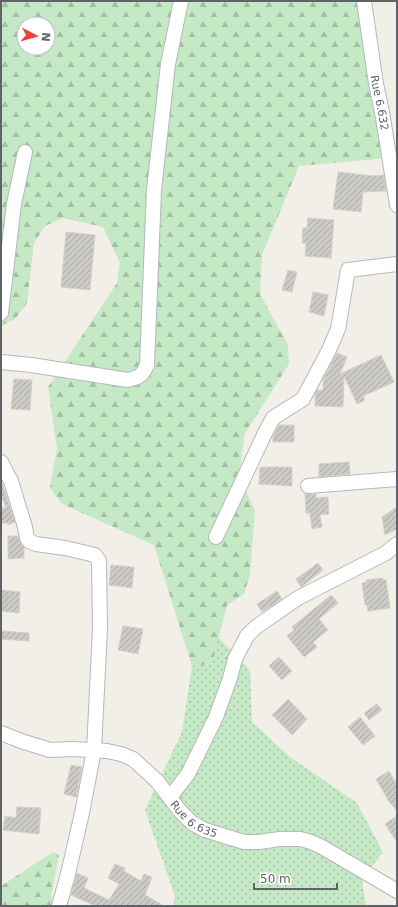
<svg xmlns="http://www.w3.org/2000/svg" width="398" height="907" font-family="'DejaVu Sans',sans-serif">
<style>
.grass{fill:url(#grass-dots)}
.forest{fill:url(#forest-firs);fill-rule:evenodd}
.building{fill:url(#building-hatch);stroke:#d6d1c6}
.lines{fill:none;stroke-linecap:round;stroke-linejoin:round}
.minor-casing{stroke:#b5b8bc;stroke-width:16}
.minor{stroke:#fff;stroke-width:14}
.labels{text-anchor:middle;stroke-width:3.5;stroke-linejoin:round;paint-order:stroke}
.street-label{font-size:11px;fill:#5f6368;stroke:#fff}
</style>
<defs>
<pattern id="grass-dots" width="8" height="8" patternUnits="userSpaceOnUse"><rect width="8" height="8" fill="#c5e8c5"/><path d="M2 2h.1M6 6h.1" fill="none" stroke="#a3c0a4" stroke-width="1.8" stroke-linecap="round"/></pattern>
<pattern id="forest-firs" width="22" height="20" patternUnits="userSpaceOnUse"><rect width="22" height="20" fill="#c5e8c5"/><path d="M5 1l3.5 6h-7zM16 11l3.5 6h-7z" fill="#a3c0a4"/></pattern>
<pattern id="building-hatch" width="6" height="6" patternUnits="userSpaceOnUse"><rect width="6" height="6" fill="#cccac5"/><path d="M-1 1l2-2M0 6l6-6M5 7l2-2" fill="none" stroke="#a9a8a4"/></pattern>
</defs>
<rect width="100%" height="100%" fill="#f1efe8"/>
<path class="grass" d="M 218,637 L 250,670 L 252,722 L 290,757 L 357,803 L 383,852 L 362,880 L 366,906 L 173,906 L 175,896 L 145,810 L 182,732 L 192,666 L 212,664 Z"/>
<path class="forest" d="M 1,1 L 361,1 L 389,158 L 299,166 L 262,255 L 260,294 L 288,345 L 289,364 L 245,433 L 239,475 L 255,511 L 250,574 L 244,594 L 227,605 L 212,664 L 192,666 L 154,545 L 62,504 L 50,488 L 57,448 L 48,387 L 117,283 L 120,263 L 103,227 L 63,218 L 45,226 L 34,243 L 27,303 L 15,319 L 1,326 ZM 24,24 L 48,24 L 48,48 L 24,48 Z
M 53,852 L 59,855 L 51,896 L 57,906 L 1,906 L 1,886 Z"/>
<path class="building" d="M 338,172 L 374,176 L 384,175 L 386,191 L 363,192 L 361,212 L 333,209 Z
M 308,218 L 334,220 L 331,258 L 305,256 L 306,243 L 302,243 L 303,228 L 307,228 Z
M 66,232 L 95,235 L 90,290 L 61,287 Z
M 288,270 L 297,272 L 292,292 L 282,290 Z
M 313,292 L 328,295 L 324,316 L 309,312 Z
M 337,353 L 347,357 L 340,374 L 381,355 L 394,382 L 363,396 L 365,400 L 357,404 L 344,376 L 343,407 L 315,406 L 315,394 L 317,390 L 323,390 L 323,380 Z
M 14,379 L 32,380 L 30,410 L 11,409 Z
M 279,425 L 294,425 L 294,442 L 273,442 L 273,436 Z
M 349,462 L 350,474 L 319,477 L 319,464 Z
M 260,467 L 292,467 L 292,486 L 259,484 Z
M 1,480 L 15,522 L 8,525 L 8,523 L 1,523 L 1,508 L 6,508 L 1,495 Z
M 305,494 L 316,494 L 316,498 L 328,497 L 329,514 L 320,515 L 322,527 L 312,529 L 310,513 L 306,513 Z
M 397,507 L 397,529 L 385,535 L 382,517 Z
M 8,536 L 18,536 L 20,542 L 24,548 L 24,558 L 8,559 Z
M 318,563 L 323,570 L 301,587 L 296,579 Z
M 111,565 L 134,567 L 132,588 L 109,585 Z
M 383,578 L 383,580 L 386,580 L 390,608 L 368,611 L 367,605 L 365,605 L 362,583 L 367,582 L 366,580 Z
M 1,590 L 20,592 L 19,613 L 1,611 Z
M 277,591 L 282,599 L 262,612 L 257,604 Z
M 331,595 L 338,603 L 319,619 L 328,630 L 313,642 L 317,647 L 304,657 L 287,636 L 294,630 L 292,627 Z
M 123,626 L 143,629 L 138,654 L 118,650 Z
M 1,631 L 29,633 L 29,641 L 1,639 Z
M 279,657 L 292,671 L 282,680 L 269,666 Z
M 288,699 L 307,719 L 292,735 L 272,715 Z
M 377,704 L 382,710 L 369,720 L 364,713 Z
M 360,717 L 375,736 L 363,745 L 348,727 Z
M 71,765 L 82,767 L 76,797 L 64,794 Z
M 389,771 L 397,785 L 397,811 L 388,800 L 376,779 Z
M 17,807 L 41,808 L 39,834 L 3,830 L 5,816 L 16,818 Z
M 397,816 L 397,842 L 385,824 Z
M 115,864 L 125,868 L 124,871 L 141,881 L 144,874 L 152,877 L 145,895 L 164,906 L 95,906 L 71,895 L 77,873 L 88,878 L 84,888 L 109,900 L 119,884 L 108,878 Z"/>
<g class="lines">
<defs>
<g id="minor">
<path id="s1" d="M 364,1 L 376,84 L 382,112 L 397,205"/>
<path d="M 1,313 L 14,204 L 25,152"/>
<path d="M 1,362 L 31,365 L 128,380 C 140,377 142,376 147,365 L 154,190 L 168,64 L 181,1"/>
<path d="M 1,462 L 11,481 L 25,527 L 27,538 L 29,541 L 36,544 L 65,548 L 95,555 L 99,561 L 100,629 L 94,750 L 82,813 L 68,874 L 59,906"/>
<path d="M 308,486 L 397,479"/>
<path d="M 216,537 L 265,433 L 273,418 L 303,399 L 329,350 L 338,329 L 348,270 L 397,264"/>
<path id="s2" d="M 1,733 L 21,741 L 50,750 L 72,749 L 107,751 L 121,754 L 133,759 L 157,781 L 180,811 L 192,823 L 205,830 L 244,842 L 259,842 L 280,839 L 300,839 L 311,842 L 322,847 L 397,891"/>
<path d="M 170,797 L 188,774 L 216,717 L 230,678 L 235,659 L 247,636 L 256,627 L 298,598 L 386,553 L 397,544"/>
</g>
</defs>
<use href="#minor" class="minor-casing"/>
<use href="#minor" class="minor"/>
</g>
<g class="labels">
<g class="street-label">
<text dy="4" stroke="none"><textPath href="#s1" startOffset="103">Rue 6.632</textPath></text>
<text dy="4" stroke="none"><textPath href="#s2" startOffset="223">Rue 6.635</textPath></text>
</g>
</g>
<rect width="398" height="907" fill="none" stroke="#5f6368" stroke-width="4"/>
<g transform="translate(36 36) rotate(96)"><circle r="19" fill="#ffffff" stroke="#bfc1c3"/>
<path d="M0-3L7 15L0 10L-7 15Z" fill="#ea4335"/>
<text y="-6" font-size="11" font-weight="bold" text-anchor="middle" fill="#5f6368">N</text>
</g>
<path d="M254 883v6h83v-6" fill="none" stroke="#5f6368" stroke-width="2"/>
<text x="260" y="883" font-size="12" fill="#5f6368" stroke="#ffffff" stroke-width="3" paint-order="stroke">50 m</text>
</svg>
